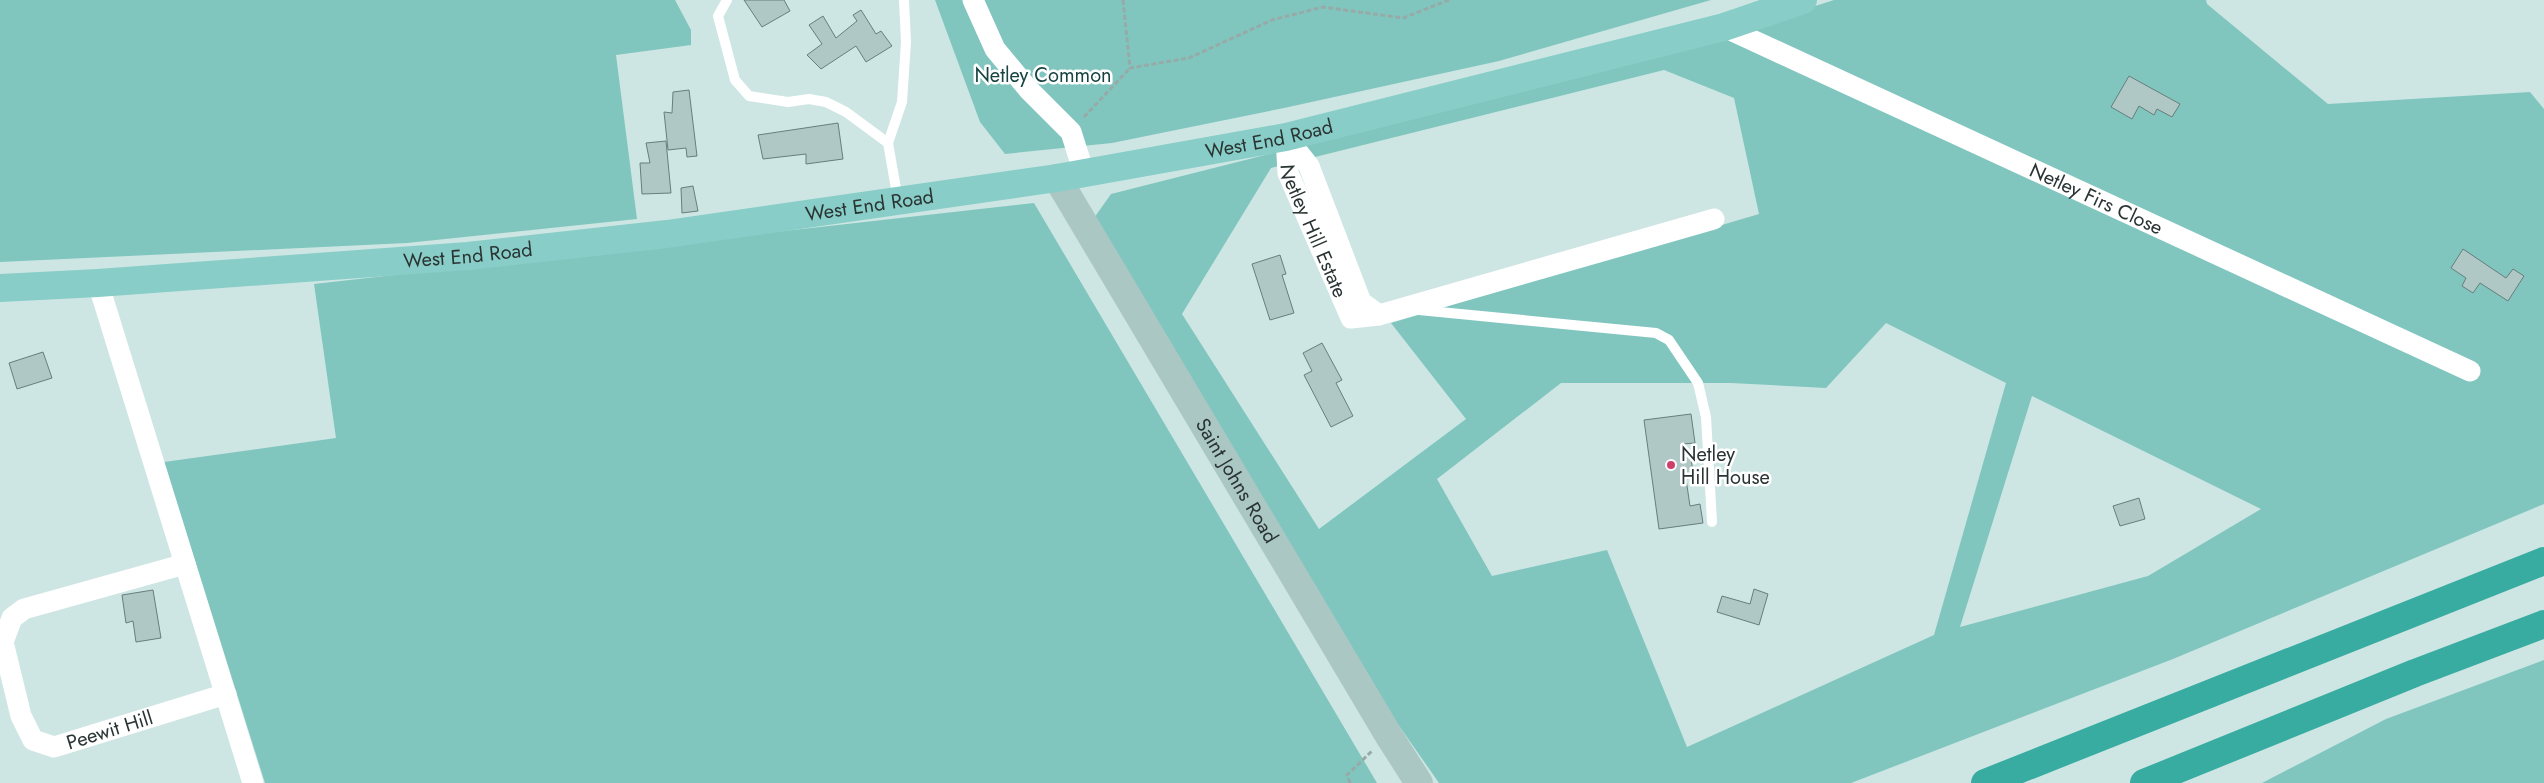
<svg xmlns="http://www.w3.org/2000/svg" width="2544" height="783" font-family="Jost,sans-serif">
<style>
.green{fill:#80c6bf;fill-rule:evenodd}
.building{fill:#afc8c5;stroke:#677e7b}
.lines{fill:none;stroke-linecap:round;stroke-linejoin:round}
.path{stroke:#96aaa8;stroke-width:3;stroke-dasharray:5 2.5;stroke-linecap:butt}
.lane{stroke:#fff;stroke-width:10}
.street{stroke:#fff;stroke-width:21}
.secondary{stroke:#aac7c4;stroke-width:28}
.primary{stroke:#88cdc7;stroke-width:28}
.highway{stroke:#39aca2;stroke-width:28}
.poi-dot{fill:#ce4069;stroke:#fff;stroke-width:2}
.labels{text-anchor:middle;stroke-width:5;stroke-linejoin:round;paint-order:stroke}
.park-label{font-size:20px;fill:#164440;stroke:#fff}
.street-label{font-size:20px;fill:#2a3433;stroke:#fff}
.poi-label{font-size:20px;fill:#2a3433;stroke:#fff;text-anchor:start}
</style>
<rect width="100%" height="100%" fill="#cde6e3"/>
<path class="green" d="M 0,0 L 675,0 L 691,30 L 691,45 L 616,55 L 637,219 L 407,243 L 0,262 Z
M 935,0 L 1711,0 L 1499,61 L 1284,108 L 1112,143 L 1005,154 L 980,122 Z
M 1834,0 L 2206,0 L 2207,4 L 2328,104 L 2530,92 L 2544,109 L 2544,504 L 2173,659 L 1851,783 L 1439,783 L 1388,710 L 1094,218 L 1111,194 L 1675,51 ZM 1664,70 L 1734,98 L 1759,214 L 1391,323 L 1466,419 L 1319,529 L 1182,314 L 1271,168 ZM 1886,323 L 2006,383 L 1934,635 L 1687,747 L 1607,550 L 1492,576 L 1437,479 L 1561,383 L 1731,383 L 1826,388 ZM 2032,396 L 2261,509 L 2148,576 L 1960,627 Z
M 1034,203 L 1377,783 L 265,783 L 164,462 L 336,438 L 314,284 Z
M 2544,660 L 2544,783 L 2262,783 L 2386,719 Z"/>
<path class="building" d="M 744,0 L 784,0 L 790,11 L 762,27 Z
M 861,10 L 876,34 L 881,31 L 892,46 L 866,62 L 856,46 L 821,69 L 807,55 L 822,44 L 809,25 L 823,16 L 836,38 L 857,21 L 853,15 Z
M 2129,76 L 2180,104 L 2172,117 L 2157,109 L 2154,115 L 2139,106 L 2132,119 L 2111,107 Z
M 689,90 L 697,156 L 687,157 L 686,148 L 668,150 L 664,112 L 672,113 L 673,92 Z
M 838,123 L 843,159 L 806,164 L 806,154 L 763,159 L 758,135 Z
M 666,141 L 671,193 L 642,194 L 640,163 L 650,163 L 646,143 Z
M 693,186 L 698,211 L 682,213 L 681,188 Z
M 2463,249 L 2506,278 L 2513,269 L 2524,276 L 2508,301 L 2480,283 L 2473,293 L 2462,286 L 2466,278 L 2451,268 Z
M 1280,255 L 1286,274 L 1282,275 L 1294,313 L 1270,320 L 1252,264 Z
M 1322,343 L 1342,380 L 1336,383 L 1353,416 L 1331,427 L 1304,375 L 1312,371 L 1303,353 Z
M 43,352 L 52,378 L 17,389 L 9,363 Z
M 1691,414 L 1695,443 L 1682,444 L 1683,453 L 1690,452 L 1694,478 L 1686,479 L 1690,506 L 1700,504 L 1703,523 L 1659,529 L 1644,420 Z
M 2139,498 L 2145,519 L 2120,526 L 2113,506 Z
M 1754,589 L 1768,594 L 1759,625 L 1717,612 L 1722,596 L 1750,604 Z
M 153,590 L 161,638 L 136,642 L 133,621 L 126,623 L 122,595 Z"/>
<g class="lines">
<path class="path" d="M 1123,0 L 1130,68 L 1189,58 L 1272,20 L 1323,7 L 1403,18 L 1449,0
M 1084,117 L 1130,68
M 1350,783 L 1347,775 L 1373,750"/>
<path class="lane" d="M 727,0 L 718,16 L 735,80 L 749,96 L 788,102 L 809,99 L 826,102 L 846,112 L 888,143
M 898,200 L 888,143 L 902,102 L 906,42 L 904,0
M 1419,310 L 1656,333 L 1669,340 L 1698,383 L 1706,417 L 1712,522"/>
<g class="street">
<path d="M 973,0 L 995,49 L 1029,90 L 1071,132 L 1084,173"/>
<path id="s1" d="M 1724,27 L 2470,371"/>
<path id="s2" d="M 1286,137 L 1288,173 L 1351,318 L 1379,315 L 1714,219"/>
<path d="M 1286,137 L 1309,166 L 1361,302 L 1379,315"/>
<path d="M 98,283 L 253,783"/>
<path id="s3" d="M 185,564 L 24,609 L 12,618 L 3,642 L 21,716 L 33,740 L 54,747 L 226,694"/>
</g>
<path class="secondary" id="s4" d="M 1057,178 L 1389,736 L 1419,783"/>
<path class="primary" id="s5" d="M 0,288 L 98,283 L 468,256 L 667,234 L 1057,178 L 1286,137 L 1724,27 L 1803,0"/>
<path class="highway" d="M 1985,783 L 2544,561
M 2144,783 L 2415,673 L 2544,624"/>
</g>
<circle class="poi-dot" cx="1671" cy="465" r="5"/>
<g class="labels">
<g class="park-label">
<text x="1043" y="82">Netley Common</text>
</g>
<g class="street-label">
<text dy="7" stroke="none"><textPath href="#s5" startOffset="1279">West End Road</textPath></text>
<text dy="7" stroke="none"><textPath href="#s1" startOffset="410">Netley Firs Close</textPath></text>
<text dy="7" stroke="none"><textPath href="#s5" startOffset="874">West End Road</textPath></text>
<text dy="7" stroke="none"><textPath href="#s2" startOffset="99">Netley Hill Estate</textPath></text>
<text dy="7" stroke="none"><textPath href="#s5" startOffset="469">West End Road</textPath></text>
<text dy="7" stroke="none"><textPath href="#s4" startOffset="352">Saint Johns Road</textPath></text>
<text dy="7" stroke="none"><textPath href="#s3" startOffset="391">Peewit Hill</textPath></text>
</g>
<g class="poi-label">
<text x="1681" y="461">Netley<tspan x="1681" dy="23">Hill House</tspan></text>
</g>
</g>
</svg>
